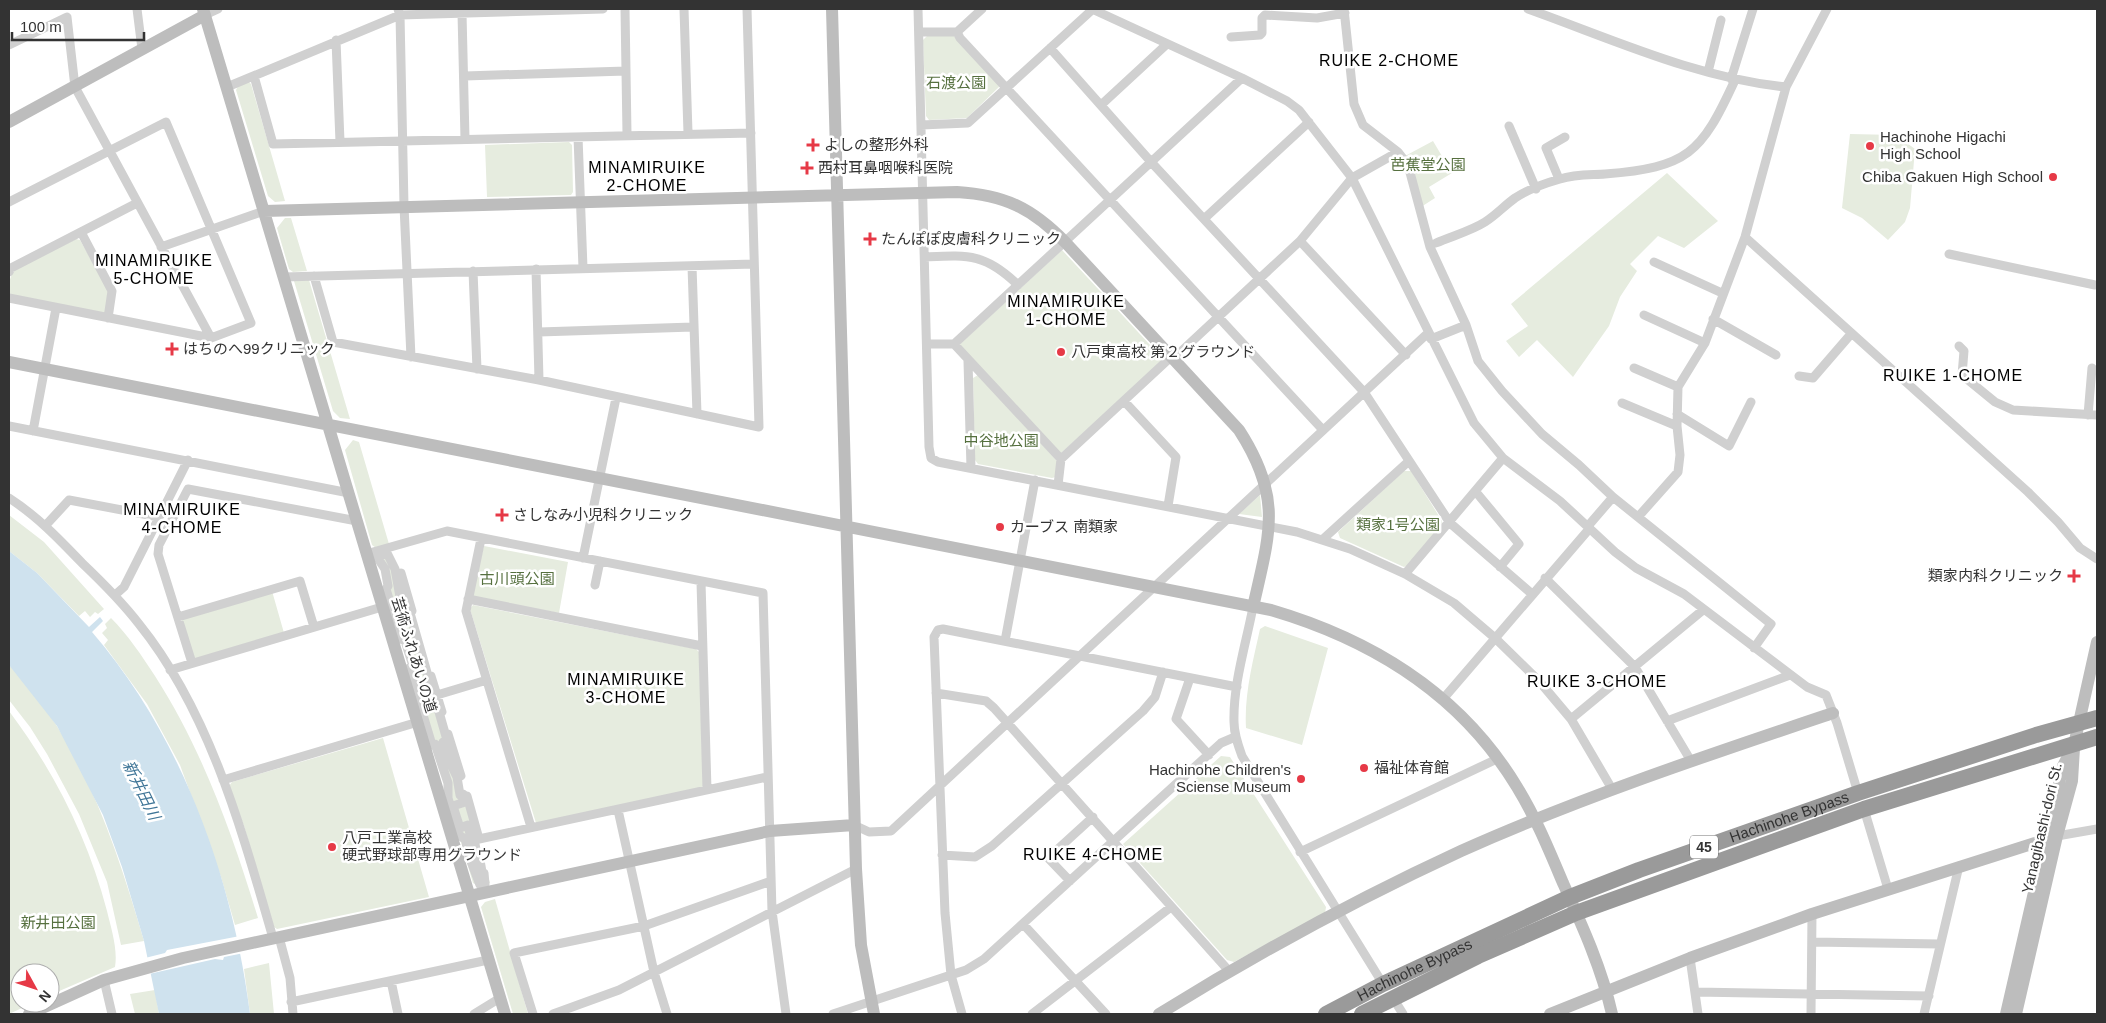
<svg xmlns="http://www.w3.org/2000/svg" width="2106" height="1023" font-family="Arial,'Noto Sans JP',sans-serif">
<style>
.green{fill:#e6ecdf}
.water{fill:#cfe2ee}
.pier{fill:#fff}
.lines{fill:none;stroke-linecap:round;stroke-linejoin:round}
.street{stroke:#d0d0d0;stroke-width:9}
.secondary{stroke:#bdbdbd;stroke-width:12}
.highway{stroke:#9a9a9a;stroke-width:16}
.poi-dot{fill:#e63946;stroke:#fff;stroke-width:2}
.labels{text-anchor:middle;stroke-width:5;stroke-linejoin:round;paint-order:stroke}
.shield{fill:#fff;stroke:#707070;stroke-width:1}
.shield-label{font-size:14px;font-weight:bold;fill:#333}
.park-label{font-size:15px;fill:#56703f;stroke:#fff}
.poi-label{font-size:15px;fill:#333;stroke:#fff;text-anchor:start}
.street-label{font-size:15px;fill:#333;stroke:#fff}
.neighbourhood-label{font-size:16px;letter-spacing:1px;fill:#000;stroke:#fff}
.water-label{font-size:16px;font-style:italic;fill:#3f7597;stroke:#fff}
</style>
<rect width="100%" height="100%" fill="#fff"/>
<path class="green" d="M 927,36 L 954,36 L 998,82 L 999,87 L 967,118 L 929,120 L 926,116 L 923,40 Z
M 248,81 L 251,84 L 285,201 L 275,202 L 268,196 L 236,90 L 238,86 Z
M 1850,134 L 1896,135 L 1915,149 L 1910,208 L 1905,222 L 1888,240 L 1862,218 L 1842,208 Z
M 1433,141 L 1452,173 L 1429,187 L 1435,198 L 1421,207 L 1405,156 Z
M 569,142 L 572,145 L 573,192 L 571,195 L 487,197 L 485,145 Z
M 1667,173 L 1718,221 L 1684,248 L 1658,236 L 1630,264 L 1637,271 L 1620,297 L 1609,326 L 1573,377 L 1537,340 L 1519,357 L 1506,341 L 1528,326 L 1511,304 Z
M 285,218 L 291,218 L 307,271 L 293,272 L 289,269 L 277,228 Z
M 76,239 L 80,240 L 108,290 L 109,295 L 107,311 L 103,313 L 11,295 C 6,288 10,276 15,270 Z
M 1062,250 L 1164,360 L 1060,454 L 959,345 Z
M 309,280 L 350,419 L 340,418 L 333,411 L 294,281 Z
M 978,375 L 1057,461 L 1056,477 L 1052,478 L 978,464 L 975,460 L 973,378 Z
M 353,440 L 359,442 L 389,544 L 376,548 L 372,545 L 345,450 Z
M 1404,471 L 1411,471 L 1442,521 L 1442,526 L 1409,565 L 1404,567 L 1340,538 L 1338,532 Z
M 1260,495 L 1262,517 L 1239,514 Z
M 9,515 L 44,542 L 104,609 L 98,614 L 95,612 L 90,617 L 85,611 L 79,616 L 37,573 L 9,551 Z
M 484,546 L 568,562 L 559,613 L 475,598 L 472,594 Z
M 392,556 L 490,883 L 478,886 L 473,883 L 377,557 Z
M 272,591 L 284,633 L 194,660 L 181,618 Z
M 473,605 L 696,649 L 699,652 L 703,786 L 701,788 L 536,823 L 470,609 Z
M 111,618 C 128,635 142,656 155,676 C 203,751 232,833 258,918 L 235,925 L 221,877 L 180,765 L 147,704 L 104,645 L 108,640 L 102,633 L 107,628 L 105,624 Z
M 1265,626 L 1328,648 L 1302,745 L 1246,728 C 1244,695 1253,661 1260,629 Z
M 9,665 C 82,740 115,843 144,941 L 121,945 L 107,882 L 79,814 L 47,754 L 30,727 L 9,700 Z
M 9,711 C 54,771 88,838 107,911 C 111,928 118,949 115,967 L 50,995 L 50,973 L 20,973 L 20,1003 L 33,1003 L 9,1014 Z
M 383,738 L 429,897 L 277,929 L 274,927 L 244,826 L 229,786 L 232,782 Z
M 1221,756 L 1230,757 L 1326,907 L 1325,913 L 1234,962 L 1227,960 L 1123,844 Z
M 495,899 L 528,1014 L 513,1014 L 481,907 L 485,902 Z
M 269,963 L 274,1014 L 250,1014 L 244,969 Z
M 155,990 L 159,1014 L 135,1014 L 130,994 Z"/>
<path class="water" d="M 9,551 L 37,573 L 89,627 L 100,617 L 103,621 L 92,632 C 182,736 233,879 250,1014 L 159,1014 L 144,941 L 122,867 L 103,815 L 57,726 L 9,665 Z"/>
<path class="pier" d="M 240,936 L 244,953 L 224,957 L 223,960 L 215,959 L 149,974 L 145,958 L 165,953 L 167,950 Z"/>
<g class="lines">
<path class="street" d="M 137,9 L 142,49
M 398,9 L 400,15 L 404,206 L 411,357
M 625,9 L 627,134
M 684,9 L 688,133
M 918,9 L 929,447 L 931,458 L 938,462 L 1297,532 L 1350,549 L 1405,574 L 1454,603 L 1495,638 L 1539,681 L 1571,719 L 1612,789
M 1092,9 L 1242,78 L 1287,101 L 1299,110 L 1352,178 L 1474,423 L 1503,458 L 1560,501 L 1615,552 L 1636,568 L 1684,594 L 1807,687 L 1826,695 L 1837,723 L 1858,793
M 1344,9 L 1354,104 L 1363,125 L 1398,152 L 1408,165 L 1430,247 L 1466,325 L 1478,361 L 1502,391 L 1542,434 L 1579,465 L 1613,497 L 1771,624 L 1754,648
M 1528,9 C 1612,39 1696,78 1786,87
M 462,13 L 465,139
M 205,15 L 218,9
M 919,32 L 957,32 L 982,9
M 957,32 L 960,38 L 1323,430
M 1231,37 L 1260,35 L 1262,33 L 1262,18 L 1265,15 L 1317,18 L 1345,13
M 336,40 L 340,142
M 9,45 L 67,17 L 75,87 L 211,338
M 1050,48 L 1152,163 L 1364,392 L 1450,523 L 1532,594
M 1708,72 L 1721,20
M 254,76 L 273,144 L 751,133
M 465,76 L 626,71
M 1731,79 L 1753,9
M 227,87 L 400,15 L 603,9
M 1101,105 L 1167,44
M 921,125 L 968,123 L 1093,9
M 1509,126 L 1536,189
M 578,137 L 583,268
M 1559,179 L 1546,148 L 1565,137
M 9,202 L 166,122 L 251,323 L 211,338 L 9,298
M 1205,218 L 1309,122
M 81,232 L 112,291 L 108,318
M 1745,237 L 2028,492 L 2058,522 L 2080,548 L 2097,559
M 1300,241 L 1406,355
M 1436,243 C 1452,236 1471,231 1485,222 C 1496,215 1504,206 1515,198 C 1527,190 1546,183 1560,179 C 1575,174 1590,175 1605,174 C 1688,167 1701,154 1735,80
M 161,247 L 264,211
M 1949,254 L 2095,285
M 925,257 C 968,255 985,253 1018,285
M 1654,262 L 1722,293
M 692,266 L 697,414
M 536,269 L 539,380
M 473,271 L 477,369
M 9,272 L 11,268 L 137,203
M 314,276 L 333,342 L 539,380 L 759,427 L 747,9
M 284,277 L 754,264
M 1644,315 L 1705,343
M 1713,319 L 1776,355
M 539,332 L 693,327
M 1431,339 L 1466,325
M 927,344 L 954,344
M 1959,346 L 1964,351 L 1962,375 L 1995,402 L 2013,410 L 2097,415
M 1171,357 L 1061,459 L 954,344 L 1242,78
M 1173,359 L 1300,241 L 1352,178 L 1398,152
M 968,361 L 971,468
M 1634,368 L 1678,387
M 1799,376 L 1813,378 L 1851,334
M 1124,401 L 1176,457 L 1168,506
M 1622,403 L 1677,426
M 1677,414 L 1729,446 L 1751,402
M 2088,415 L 2092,368
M 9,426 L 349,493
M 33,431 L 56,308
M 1058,485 L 1061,459
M 1476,492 L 1519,544 L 1500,567
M 9,498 C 37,516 59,539 82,563 C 102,582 122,602 139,624 C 210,712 242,831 273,938
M 1638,517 L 1678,472 L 1680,455 L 1677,426 L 1678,387 L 1705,343 L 1745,237 L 1786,87 L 1827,9
M 46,525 L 69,500 L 159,517
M 1588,526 L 1613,497
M 481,539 L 466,611 L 531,827
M 1322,540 L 1409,461
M 387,553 L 395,569 L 402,608 L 408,606 L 430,683 L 427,683 L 428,694 L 439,712 L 447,740 L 443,742 L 443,748 L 457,777 L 460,795 L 463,794 L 465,802 L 453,806 L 460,828 L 468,825 L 470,834 L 474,837 L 477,857 L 480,860 L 482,872 L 484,873 L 485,884 L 480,885 L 467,851 L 466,840 L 459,835 L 448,798 L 448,783 L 435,744 L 432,745 L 409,668 L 413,666 L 405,641 L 401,639 L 386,589 L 388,586 L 385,569 L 377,557 Z
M 366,554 L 447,531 L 763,593 L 772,911 L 786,1014
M 583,558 L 616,398
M 401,573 L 412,611
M 1405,574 L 1503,458
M 1545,578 L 1635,667 L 1691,761
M 701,582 L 707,790
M 595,585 L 600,561
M 115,595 L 124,587 L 188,460
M 468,599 L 702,646
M 1253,607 C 1246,644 1233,684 1234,722 C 1234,734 1238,745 1242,756 L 1383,984
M 178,617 L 300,581 L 314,627
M 1005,641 L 1035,480
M 192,663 L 158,554 L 159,545 L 188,489 L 357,521
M 170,670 L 382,607
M 431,676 L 442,712
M 1190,678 L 1176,719 L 1209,755
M 936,693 L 986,701 L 994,708 L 1229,971
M 437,695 L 487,680
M 1443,699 L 1590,528
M 1571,719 L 1703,610
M 1667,721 L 1790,675
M 448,734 L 461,776
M 223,780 L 418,722
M 467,796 L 479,839 L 767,777
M 1864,809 L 1888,889
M 618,810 L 654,972 L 667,1014
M 854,825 L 869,832 L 891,831 L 1428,333
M 2057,836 L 2097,829
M 1300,852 L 1497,759
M 942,855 L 975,857 L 992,846 L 1143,711 L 1155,697 L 1163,672
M 1070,881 L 1048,858 L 1093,817
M 1023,924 L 1106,1014
M 279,937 L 290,978 L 293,1014
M 1812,942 L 1940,944
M 1690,958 L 1698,1014
M 104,980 L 112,1014
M 391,981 L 398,1014
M 1696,992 L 1929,996
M 1393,998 L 1403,1014
M 291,1002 L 488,960
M 474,1014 L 500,998
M 533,1014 L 514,953 L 644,926 L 771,881
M 553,1014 L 619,990 L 856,869
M 833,1014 L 966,970 L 984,959 L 1221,743 L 1235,737
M 962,1014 L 951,975 L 945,913 L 934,637 L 938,630 L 943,629 L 1237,687
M 1032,1014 L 1171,907
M 1811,1014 L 1812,914
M 1924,1014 L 1959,866"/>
<path class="secondary" d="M 203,9 L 505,1014
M 832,9 L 856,869 L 861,945 L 874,1014
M 9,122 L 205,15
M 264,211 L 957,192 C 1005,195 1032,208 1066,243 L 1239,430 C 1283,498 1270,532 1253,607
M 9,362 L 1271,610 C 1373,640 1461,694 1517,787 C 1536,818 1549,850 1563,883 C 1582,925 1602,969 1612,1014
M 29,1014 L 104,980 L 183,958 L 770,831 L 854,825
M 1159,1014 C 1256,954 1357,899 1461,851 C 1582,797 1708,755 1833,713
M 1550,1014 L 1690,958 L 1812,914 L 2057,836
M 2006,1014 L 2063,766 L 2074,745 L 2097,642
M 2016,1014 L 2057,836 L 2072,781 L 2074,748"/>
<g class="highway">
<path id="s1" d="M 1326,1014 L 1383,984 L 1570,897 L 1639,870 L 1858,793 L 2036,735 L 2097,718"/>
<path d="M 1362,1014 L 1478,956 L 1576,913 L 1864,809 L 2097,737"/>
</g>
</g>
<g class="poi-dot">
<path d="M810.5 137.5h5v5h5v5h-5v5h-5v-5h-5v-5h5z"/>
<circle cx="1870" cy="146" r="5"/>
<path d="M804.5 160.5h5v5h5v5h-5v5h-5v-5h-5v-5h5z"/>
<circle cx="2053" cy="177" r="5"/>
<path d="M867.5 231.5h5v5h5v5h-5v5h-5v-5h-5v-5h5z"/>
<path d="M169.5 341.5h5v5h5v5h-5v5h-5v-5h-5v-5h5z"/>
<circle cx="1061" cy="352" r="5"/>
<path d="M499.5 507.5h5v5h5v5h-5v5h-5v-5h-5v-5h5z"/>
<circle cx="1000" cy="527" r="5"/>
<path d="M2071.5 568.5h5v5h5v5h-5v5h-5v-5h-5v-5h5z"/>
<circle cx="1364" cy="768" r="5"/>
<circle cx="1301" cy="779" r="5"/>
<circle cx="332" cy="847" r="5"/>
</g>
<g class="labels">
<rect class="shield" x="1690" y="835.5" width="28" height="23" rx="4"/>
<g class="shield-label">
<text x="1704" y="852">45</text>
</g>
<g class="park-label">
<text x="956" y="88">石渡公園</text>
<text x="1428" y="170">芭蕉堂公園</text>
<text x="1001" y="446">中谷地公園</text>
<text x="1398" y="530">類家1号公園</text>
<text x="517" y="584">古川頭公園</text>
<text x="58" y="928">新井田公園</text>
</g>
<g class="poi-label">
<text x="1880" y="142">Hachinohe Higachi<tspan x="1880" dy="17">High School</tspan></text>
<text x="824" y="150">よしの整形外科</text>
<text x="818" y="173">西村耳鼻咽喉科医院</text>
<text x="2043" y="182" text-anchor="end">Chiba Gakuen High School</text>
<text x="881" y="244">たんぽぽ皮膚科クリニック</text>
<text x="183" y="354">はちのへ99クリニック</text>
<text x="1071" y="357">八戸東高校 第２グラウンド</text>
<text x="513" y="520">さしなみ小児科クリニック</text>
<text x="1010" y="532">カーブス 南類家</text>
<text x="2063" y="581" text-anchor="end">類家内科クリニック</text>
<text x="1374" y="773">福祉体育館</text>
<text x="1291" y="775" text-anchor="end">Hachinohe Children's<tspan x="1291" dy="17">Sciense Museum</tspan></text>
<text x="342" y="843">八戸工業高校<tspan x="342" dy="17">硬式野球部専用グラウンド</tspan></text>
</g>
<g class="street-label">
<text transform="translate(414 655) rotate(73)" y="5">芸術ふれあいの道</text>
<text dy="5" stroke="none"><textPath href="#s1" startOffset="504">Hachinohe Bypass</textPath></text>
<text transform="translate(2042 828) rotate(-77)" y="5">Yanagibashi-dori St.</text>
<text dy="5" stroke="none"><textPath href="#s1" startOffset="99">Hachinohe Bypass</textPath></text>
</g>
<g class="neighbourhood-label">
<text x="1389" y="66">RUIKE 2-CHOME</text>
<text x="647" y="173">MINAMIRUIKE<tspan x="647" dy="18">2-CHOME</tspan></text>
<text x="154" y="266">MINAMIRUIKE<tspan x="154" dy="18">5-CHOME</tspan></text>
<text x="1066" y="307">MINAMIRUIKE<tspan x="1066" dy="18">1-CHOME</tspan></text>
<text x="1953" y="381">RUIKE 1-CHOME</text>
<text x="182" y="515">MINAMIRUIKE<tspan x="182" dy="18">4-CHOME</tspan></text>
<text x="626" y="685">MINAMIRUIKE<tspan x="626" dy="18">3-CHOME</tspan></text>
<text x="1597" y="687">RUIKE 3-CHOME</text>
<text x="1093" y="860">RUIKE 4-CHOME</text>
</g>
<g class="water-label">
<text transform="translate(142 790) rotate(64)" y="6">新井田川</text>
</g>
</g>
<rect width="2106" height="1023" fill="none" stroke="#333333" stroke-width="20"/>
<g transform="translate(35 988) rotate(130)"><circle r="24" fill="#ffffff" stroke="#adadad"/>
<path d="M0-4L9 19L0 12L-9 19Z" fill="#e63946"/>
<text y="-8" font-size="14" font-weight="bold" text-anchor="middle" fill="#333333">N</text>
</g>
<path d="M12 32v8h132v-8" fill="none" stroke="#333333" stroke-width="2.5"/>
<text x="20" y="32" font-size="15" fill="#333333" stroke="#ffffff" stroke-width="4" paint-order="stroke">100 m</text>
</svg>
